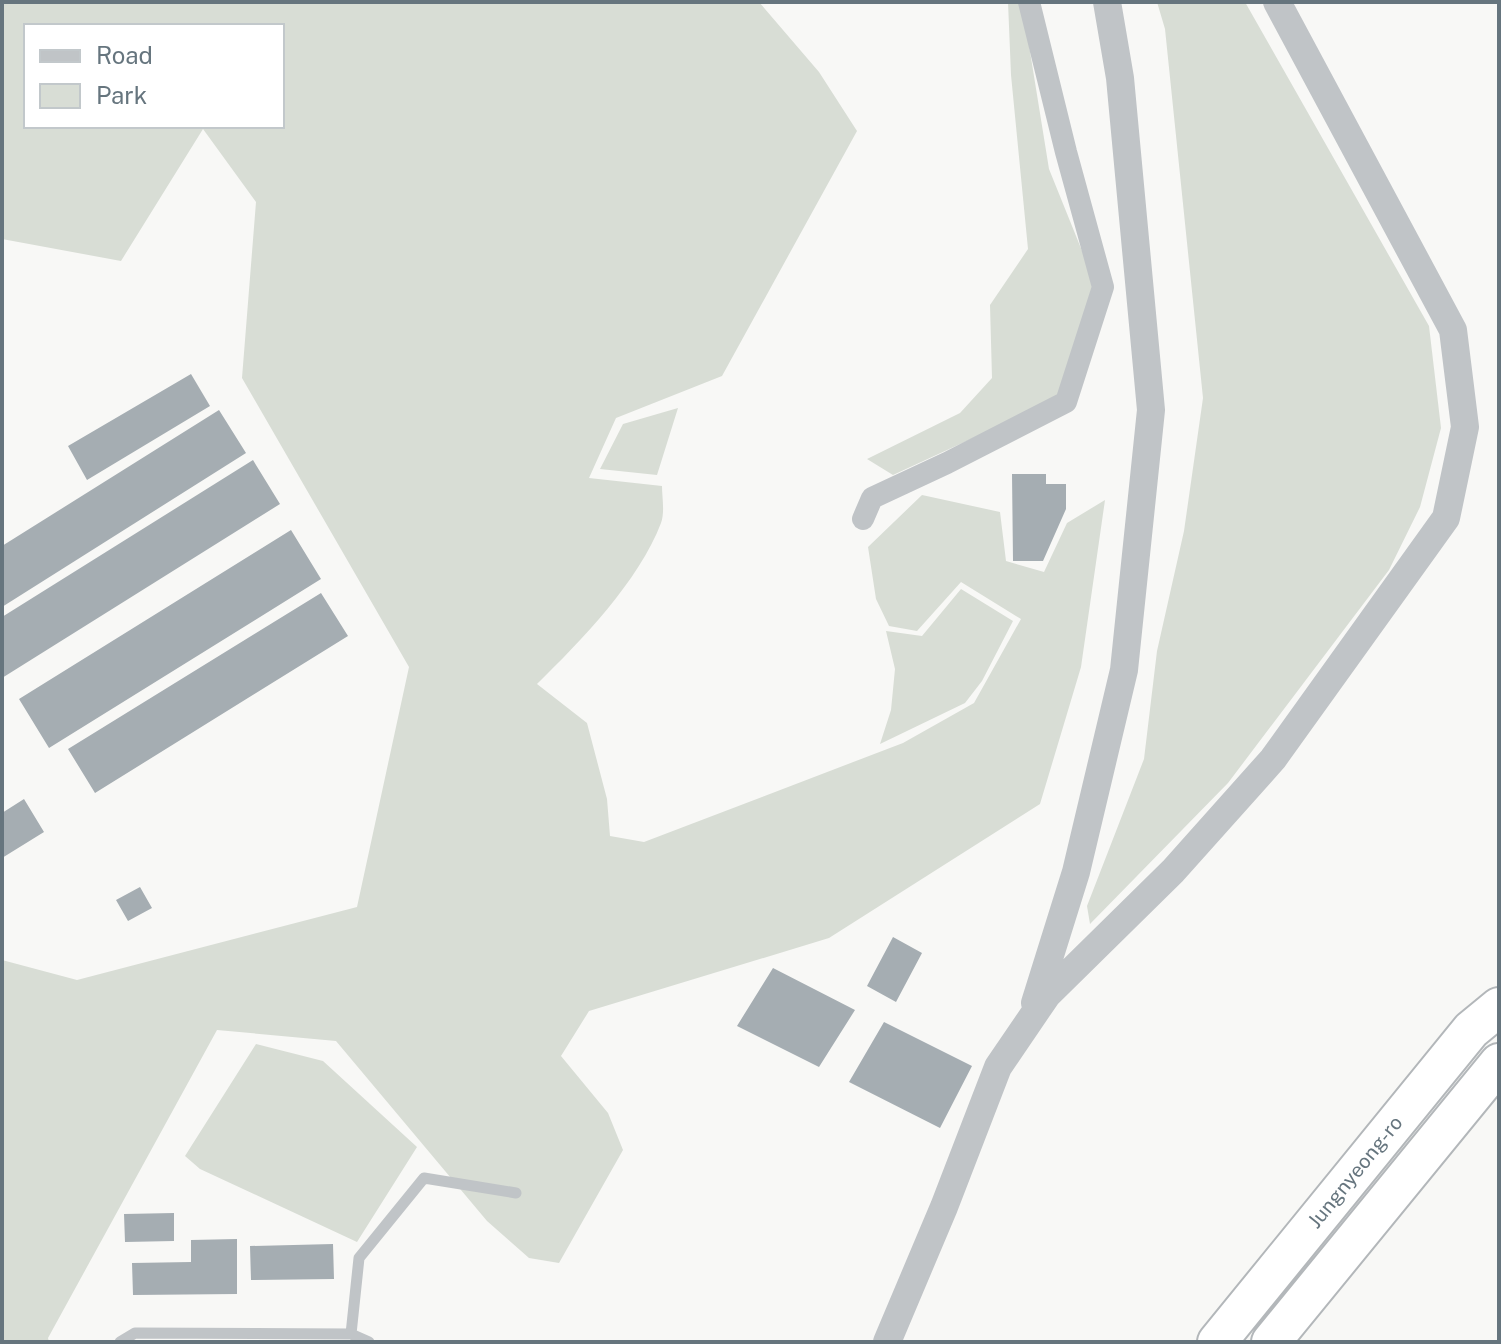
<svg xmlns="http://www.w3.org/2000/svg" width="1501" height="1344" font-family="'Public Sans',sans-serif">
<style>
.green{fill:#d8ddd5;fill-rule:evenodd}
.building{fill:#a5adb2}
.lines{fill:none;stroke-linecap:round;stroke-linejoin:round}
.trunk-casing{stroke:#b3b7ba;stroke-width:42}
.service{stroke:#c0c4c7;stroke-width:11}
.minor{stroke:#c0c4c7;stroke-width:22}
.tertiary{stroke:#c0c4c7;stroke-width:28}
.trunk{stroke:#fff;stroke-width:38}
.labels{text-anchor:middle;stroke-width:8;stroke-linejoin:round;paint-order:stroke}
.street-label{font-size:20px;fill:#66757e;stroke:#fff}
</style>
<rect width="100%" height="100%" fill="#f8f8f6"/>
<path class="green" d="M 2,2 L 759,2 L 819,72 L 857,131 L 722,376 L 616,418 L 589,478 L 662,486 C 662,497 665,512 661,523 C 639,581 581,641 537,684 L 587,723 L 607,799 L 610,836 L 644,842 L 903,743 L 974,703 L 1021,619 L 961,582 L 917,631 L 889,626 L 876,599 L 868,547 L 922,495 L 1000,512 L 1006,561 L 1044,572 L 1067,523 L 1105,500 L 1081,667 L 1040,804 L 829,938 L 589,1011 L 561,1056 L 608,1113 L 623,1150 L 559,1263 L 529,1258 L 487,1221 L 336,1041 L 217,1030 L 48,1338 L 49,1342 L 2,1342 L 2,960 L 77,980 L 357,907 L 409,667 L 242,378 L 256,202 L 203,129 L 121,261 L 2,239 ZM 26,26 L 282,26 L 282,126 L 26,126 Z
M 1008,2 L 1022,2 L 1049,169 L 1095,283 L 1060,398 L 893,475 L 867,459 L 960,413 L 992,378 L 990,305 L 1028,249 L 1011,75 Z
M 1157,2 L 1245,2 L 1429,326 L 1441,428 L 1420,507 L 1389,570 L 1228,783 L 1090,924 L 1087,906 L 1144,759 L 1157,651 L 1184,531 L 1203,398 L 1165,29 Z
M 678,408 L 657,475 L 600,469 L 623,424 Z
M 961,589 L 1013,621 L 982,681 L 965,703 L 880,744 L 891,710 L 895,669 L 886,631 L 922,636 Z
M 256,1044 L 323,1061 L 417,1147 L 357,1242 L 200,1169 L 185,1156 Z"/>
<path class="building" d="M 191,374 L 210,406 L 87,480 L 68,446 Z
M 219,410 L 246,453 L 2,607 L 2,546 Z
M 253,460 L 280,504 L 2,678 L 2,617 Z
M 1012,474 L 1046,474 L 1046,484 L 1066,484 L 1066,509 L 1043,561 L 1013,561 Z
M 291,530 L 321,579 L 49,748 L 19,699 Z
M 321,593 L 348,636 L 95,793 L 68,749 Z
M 24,799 L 44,832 L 2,858 L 2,813 Z
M 140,887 L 152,908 L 128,921 L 116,900 Z
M 893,937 L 922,953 L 896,1002 L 867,986 Z
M 773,968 L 855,1010 L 819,1067 L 737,1026 Z
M 884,1022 L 972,1066 L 940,1128 L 849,1082 Z
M 174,1213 L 174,1241 L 125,1242 L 124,1214 Z
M 237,1239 L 237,1294 L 133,1295 L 132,1263 L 191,1262 L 191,1240 Z
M 333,1244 L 334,1279 L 251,1280 L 250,1246 Z"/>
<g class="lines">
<defs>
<path id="trunk" d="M 1217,1342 L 1471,1030 L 1499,1007
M 1271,1342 L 1499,1063"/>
</defs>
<use href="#trunk" class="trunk-casing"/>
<path class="service" d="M 351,1334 L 359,1258 L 424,1178 L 516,1193
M 120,1342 L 135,1333 L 351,1334 L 369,1342"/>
<path class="minor" d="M 863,519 L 872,498 L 947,463 L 1066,402 L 1103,287 L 1066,152 L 1029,2"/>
<path class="tertiary" d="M 1035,1003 L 1076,872 L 1124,670 L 1151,410 L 1120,78 L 1107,2
M 887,1342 L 944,1207 L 998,1067 L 1047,995 L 1173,871 L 1273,759 L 1446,518 L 1465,427 L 1453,330 L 1277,2"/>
<use href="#trunk" class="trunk"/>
</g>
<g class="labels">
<g class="street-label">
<text transform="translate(1355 1172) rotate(-51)" y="7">Jungnyeong-ro</text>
</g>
</g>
<rect width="1501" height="1344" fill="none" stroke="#66757e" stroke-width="8"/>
<rect x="24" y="24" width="260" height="104" fill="#ffffff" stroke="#c2c8cb" stroke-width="2"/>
<rect x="40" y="50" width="40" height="12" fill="#c0c4c7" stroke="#c2c8cb" stroke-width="2"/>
<text x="96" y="64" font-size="24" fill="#66757e">Road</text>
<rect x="40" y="84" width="40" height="24" fill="#d8ddd5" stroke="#c2c8cb" stroke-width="2"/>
<text x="96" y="104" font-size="24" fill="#66757e">Park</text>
</svg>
